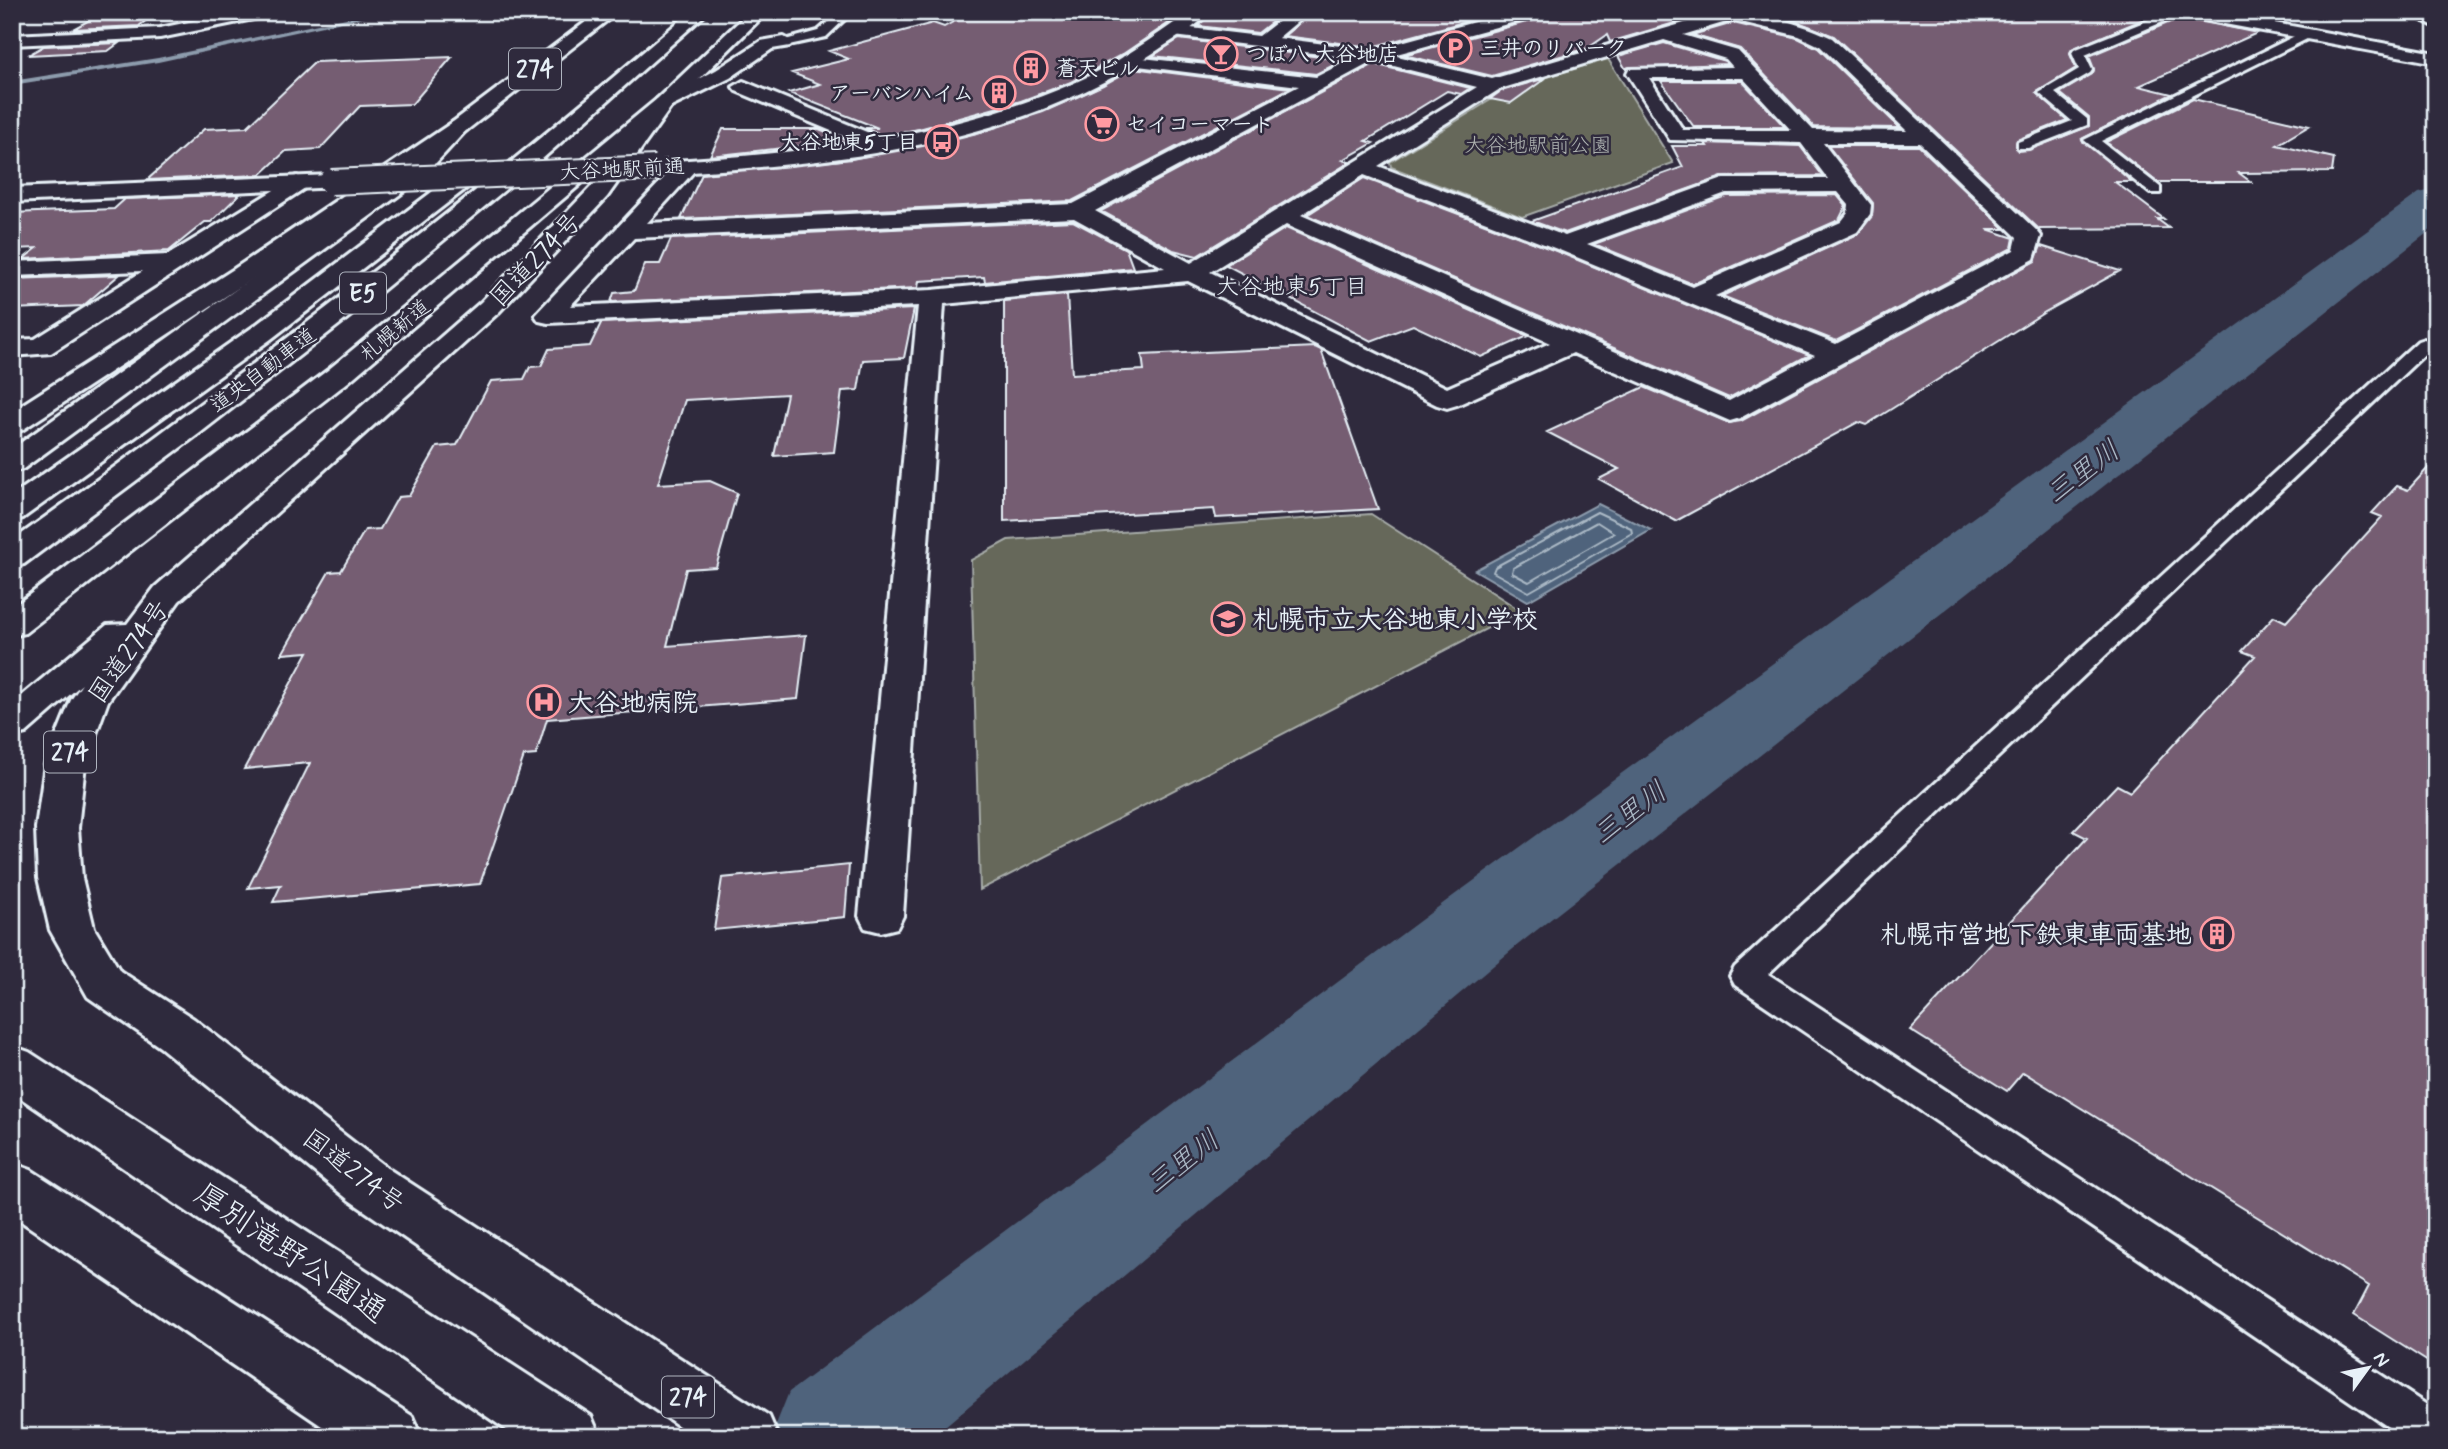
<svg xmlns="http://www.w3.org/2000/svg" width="2448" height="1449" font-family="Mynerve,'Klee One',sans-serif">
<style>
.green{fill:#66685a;stroke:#a7aca9;stroke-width:2}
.water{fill:#50647b;stroke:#8d9cad;stroke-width:2}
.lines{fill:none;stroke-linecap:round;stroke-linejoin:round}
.shore{stroke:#abb9c6;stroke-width:2}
.stream{fill:#8d9cad;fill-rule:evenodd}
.river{fill:#50647b;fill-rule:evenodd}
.building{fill:#745d72;stroke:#e8f1f8;stroke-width:2}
.service-casing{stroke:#e8f1f8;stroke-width:6}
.minor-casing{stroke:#e8f1f8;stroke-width:6}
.tertiary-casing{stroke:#e8f1f8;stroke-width:6}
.secondary-casing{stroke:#e8f1f8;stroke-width:6}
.trunk-casing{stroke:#e8f1f8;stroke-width:6}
.motorway-casing{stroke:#e8f1f8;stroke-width:6}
.service{fill:#2f2a3d;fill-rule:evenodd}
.minor{fill:#2f2a3d;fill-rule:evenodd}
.tertiary{fill:#2f2a3d;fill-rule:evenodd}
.secondary{fill:#2f2a3d;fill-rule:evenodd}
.trunk{fill:#2f2a3d;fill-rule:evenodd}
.motorway{fill:#2f2a3d;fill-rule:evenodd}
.tertiary-bridge-casing{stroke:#e8f1f8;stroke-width:28;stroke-linecap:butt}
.tertiary-bridge{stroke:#2f2a3d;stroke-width:24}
.labels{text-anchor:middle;stroke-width:5;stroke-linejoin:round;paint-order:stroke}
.far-poi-label{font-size:21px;font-weight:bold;fill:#e8f1f8;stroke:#2f2a3d;text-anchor:start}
.far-park-label{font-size:21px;fill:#aeb3b1;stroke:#2f2a3d}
.far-street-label{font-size:21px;fill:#e8f1f8;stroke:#2f2a3d}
.far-neighbourhood-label{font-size:23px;fill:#e8f1f8;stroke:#2f2a3d}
.shield{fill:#2f2a3d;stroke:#b0b5c0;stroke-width:2}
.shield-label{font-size:24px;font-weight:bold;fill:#e8f1f8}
.street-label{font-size:26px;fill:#e8f1f8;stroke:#2f2a3d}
.poi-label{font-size:26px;font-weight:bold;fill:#e8f1f8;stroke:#2f2a3d;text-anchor:start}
.water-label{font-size:28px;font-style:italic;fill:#abb9c6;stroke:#2f2a3d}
.near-street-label{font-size:32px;fill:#e8f1f8;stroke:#2f2a3d}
</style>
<rect width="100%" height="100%" fill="#2f2a3d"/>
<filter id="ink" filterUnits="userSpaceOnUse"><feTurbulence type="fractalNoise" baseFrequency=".0143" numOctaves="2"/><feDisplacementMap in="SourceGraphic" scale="14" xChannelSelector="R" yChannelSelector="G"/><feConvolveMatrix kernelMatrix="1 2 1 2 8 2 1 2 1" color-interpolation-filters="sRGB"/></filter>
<g filter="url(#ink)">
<path class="green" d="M 1608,59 L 1673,163 L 1522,217 L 1391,167 L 1390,162 L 1510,88 Z
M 1371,514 L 1521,611 L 980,890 L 971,560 L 1008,540 Z"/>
<path class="water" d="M 1598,504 L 1651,530 L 1528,601 L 1475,570 Z"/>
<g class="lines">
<path class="shore" d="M 1597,512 L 1631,528 L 1632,533 L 1529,592 L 1493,572 L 1495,567 Z
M 1597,522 L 1614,533 L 1529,582 L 1512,573 L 1513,568 Z"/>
<path class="stream" d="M 375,12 L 388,12 L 158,62 L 12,85 L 12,81 L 158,58 Z"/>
<path class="river" d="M 2436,189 L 2436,226 L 1519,944 L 932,1437 L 771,1437 L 789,1392 L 1453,896 L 2419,193 Z"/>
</g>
<path class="building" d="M 104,12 L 157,12 L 139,26 L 73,29 Z
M 971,12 L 1185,12 L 1123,54 L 1071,82 L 1021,101 L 919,129 L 882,136 L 865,128 L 878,128 L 789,93 L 820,84 L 792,73 L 849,59 L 829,51 L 933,23 L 944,27 Z
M 1212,12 L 1285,12 L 1258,33 L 1198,26 Z
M 1312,12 L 1500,12 L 1372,47 L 1284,36 Z
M 1541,12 L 1712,12 L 1610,42 L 1607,35 L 1588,48 L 1492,76 L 1404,55 L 1538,19 Z
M 1757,12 L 2161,12 L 2072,49 L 2070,54 L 2076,68 L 2036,93 L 2067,120 L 2017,140 L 2018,151 L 2029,150 L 2089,126 L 2089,117 L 2060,93 L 2092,74 L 2094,69 L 2089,56 L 2182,17 L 2257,33 L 2139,86 L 2172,94 L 2082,139 L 2132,182 L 2115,182 L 2164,219 L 2157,219 L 2169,228 L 2039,229 L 1834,36 L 1793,20 Z
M 2232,12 L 2301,12 L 2281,21 Z
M 1733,23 L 1798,38 L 1818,48 L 1900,128 L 1814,127 L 1740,49 L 1692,35 Z
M 1179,39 L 1344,60 L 1316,74 L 1152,56 Z
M 119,43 L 108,51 L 28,55 L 44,46 Z
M 1664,43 L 1725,61 L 1727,64 L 1625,68 L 1618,56 Z
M 452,57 L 412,104 L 360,106 L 320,149 L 286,151 L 260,175 L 147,180 L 204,129 L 247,127 L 315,62 Z
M 1374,64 L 1470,88 L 1461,94 L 1447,91 L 1366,141 L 1373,143 L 1343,160 L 1350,162 L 1197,256 L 1173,250 L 1101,211 Z
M 1133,68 L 1290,88 L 1072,201 L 681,219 L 702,174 L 852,159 L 981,132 L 1043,112 L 1103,85 Z
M 1546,78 L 1511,103 L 1490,99 L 1501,91 Z
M 1661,81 L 1742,81 L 1785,127 L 1694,127 Z
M 2193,99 L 2309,126 L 2277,145 L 2334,158 L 2332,172 L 2239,173 L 2251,182 L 2157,182 L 2106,142 Z
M 723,129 L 819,129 L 849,141 L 710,156 Z
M 1705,143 L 1800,146 L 1823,176 L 1722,177 L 1565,233 L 1532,221 L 1683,167 L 1672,146 L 1707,146 Z
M 1828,146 L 1919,146 L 2005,229 L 1987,229 L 2014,238 L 2012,248 L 1836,341 L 1722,296 L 1858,234 L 1872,216 L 1873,203 Z
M 1364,178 L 1556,251 L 1809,355 L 1729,398 L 1307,215 Z
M 240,194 L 211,222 L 205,222 L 169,251 L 23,259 L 37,248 L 12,249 L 12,213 L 114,209 L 125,199 Z
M 1837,195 L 1846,206 L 1839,220 L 1693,284 L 1594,244 L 1726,196 Z
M 1073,221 L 1126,249 L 1133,268 L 985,282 L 984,277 L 919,281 L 918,288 L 611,302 L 614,293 L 634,291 L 645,264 L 660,264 L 671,239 Z
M 1286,228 L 1528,336 L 1481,357 L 1413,325 L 1371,341 L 1226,265 Z
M 2041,246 L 2120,271 L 2045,312 L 1866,425 L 1858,422 L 1676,521 L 1599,479 L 1619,469 L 1547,432 L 1644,387 L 1729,423 L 1741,421 L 2035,261 Z
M 119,275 L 83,306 L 12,309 L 12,279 Z
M 1067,295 L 1072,374 L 1144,370 L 1142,355 L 1315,347 L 1321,350 L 1378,509 L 1216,518 L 1214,509 L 1004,521 L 1004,301 Z
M 914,309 L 904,358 L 863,360 L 858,390 L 842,391 L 834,452 L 774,456 L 787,394 L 685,400 L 658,484 L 710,481 L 737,493 L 716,567 L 686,569 L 667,646 L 806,635 L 798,699 L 547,719 L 536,755 L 524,756 L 480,884 L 273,902 L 281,885 L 248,888 L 310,763 L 244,769 L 308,652 L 282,654 L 329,572 L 341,571 L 365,530 L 380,529 L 398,497 L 409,496 L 437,447 L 457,445 L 491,381 L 524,379 L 530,367 L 541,366 L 549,349 L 590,346 L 601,323 Z
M 2436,459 L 2436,1367 L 2354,1315 L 2369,1286 L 2023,1072 L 2007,1091 L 1910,1030 L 2087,838 L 2073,831 L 2117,785 L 2130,792 L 2255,656 L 2242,651 L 2274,616 L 2286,622 L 2382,517 L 2372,513 L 2397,486 L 2408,490 Z
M 849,865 L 845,917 L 714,930 L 722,878 Z"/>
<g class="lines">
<defs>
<path id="service" d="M 831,12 L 849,15 L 826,37 L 784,46 L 778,42 L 818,31 L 835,16 Z
M 2169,12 L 2186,12 L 2085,55 L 2092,70 L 2090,73 L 2055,93 L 2087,119 L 2087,125 L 2028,148 L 2018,148 L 2018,142 L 2072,121 L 2039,93 L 2079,69 L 2072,53 L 2074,50 Z
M 2307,30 L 2313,34 L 2311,37 L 2101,141 L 2160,187 L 2160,193 L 2150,193 L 2084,140 Z
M 2424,339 L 2430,341 L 2433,345 L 2430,349 L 1768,974 L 2436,1411 L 2436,1437 L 2403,1437 L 1735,985 L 1730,976 L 1735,967 L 2418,341 Z"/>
<path id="minor" d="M 237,12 L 271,12 L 263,17 L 160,38 L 12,45 L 12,35 L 160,28 Z
M 1290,12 L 1309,12 L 1278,38 L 1372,50 L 1511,12 L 1539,12 L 1537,16 L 1393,55 L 1492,79 L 1722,12 C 1758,12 1798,22 1832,38 L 2037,231 L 2041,236 L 2034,259 L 1740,418 L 1730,421 L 1573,353 L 1457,405 L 1447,408 L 1437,405 L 1188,281 L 944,304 L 903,916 L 897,928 L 881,932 L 865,928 L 859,916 L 918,306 L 548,323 L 539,321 L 535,315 L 679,162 L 687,161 L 698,167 L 647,223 L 1073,204 L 1299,86 L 1130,65 L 1124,64 L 1121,60 L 1124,56 L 1316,77 L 1353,58 L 1174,36 L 1165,31 L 1174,26 L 1259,36 ZM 1733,20 L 1799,36 L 1820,46 L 1907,131 L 1813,130 L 1738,51 L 1683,35 ZM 1664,40 L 1726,59 L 1733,67 L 1629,69 L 1627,73 L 1670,140 L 1801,143 L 1828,179 L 1723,179 L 1565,236 L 1378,166 L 1500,89 ZM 1374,61 L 1477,87 L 1191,263 L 1095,211 ZM 1649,78 L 1743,78 L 1791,130 L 1683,130 ZM 1823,143 L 1920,143 L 2017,237 L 2014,250 L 1836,344 L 1715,296 L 1857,232 L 1870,214 L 1871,205 ZM 1364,175 L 1557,249 L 1815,355 L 1729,401 L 1301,215 ZM 1838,192 L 1849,205 L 1848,213 L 1841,222 L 1693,287 L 1587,244 L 1726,193 ZM 1074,218 L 1165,268 L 932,290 L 570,306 L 634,238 ZM 1286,225 L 1550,343 L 1447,388 L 1210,272 Z
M 2179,12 L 2216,12 L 2436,53 L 2436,63 L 2187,17 Z
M 784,37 L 793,42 L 790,46 L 772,49 L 730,78 L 671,107 L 664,109 L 654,103 L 716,70 L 761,41 Z
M 743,81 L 886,140 L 889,144 L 886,148 L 872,148 L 736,91 L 733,87 Z
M 297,176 L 308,183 L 305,188 L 51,353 L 12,356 L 12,340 L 35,339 L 143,271 L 12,276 L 12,262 L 168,255 Z"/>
<path id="tertiary" d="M 1190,12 L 1209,12 C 1197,27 1174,39 1158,50 C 1012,148 827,165 656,174 L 645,168 L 656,162 C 797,154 941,140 1072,84 C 1114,66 1152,38 1190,12 Z
M 2406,12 L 2428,12 L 2436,16 L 2436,27 Z
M 664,97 L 674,103 L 671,107 L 348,382 L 25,633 L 12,636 L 12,608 L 328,370 L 657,99 Z
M 460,120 L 470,126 L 421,179 L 23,469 L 12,472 L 12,449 L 405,169 L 453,122 Z
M 331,175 L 339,177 L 342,182 L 339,187 L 12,202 L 12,188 Z"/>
<path id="secondary" d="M 12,1046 L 29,1052 L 591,1416 L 600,1437 L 517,1437 L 12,1092 Z
M 12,1163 L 31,1170 L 412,1416 L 421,1437 L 338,1437 L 12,1215 Z"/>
<path id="trunk" d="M 599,12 L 618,12 L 467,130 L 252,279 L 22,430 L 12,433 L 12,411 L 234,269 L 453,122 Z
M 749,12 L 767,12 L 671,107 L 607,197 L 499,312 L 179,601 L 108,701 L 85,764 L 78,828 L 82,878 L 94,928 L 120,971 L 194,1019 L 387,1168 L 769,1416 L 778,1437 L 695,1437 L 349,1200 L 160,1047 L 88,997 L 50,930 L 38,878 L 36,828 L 45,764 L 71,700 L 82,684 L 26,733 L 12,736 L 12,704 L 107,625 L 127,624 L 155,587 L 481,302 L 591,187 L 657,99 Z"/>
<path id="motorway" d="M 690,12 L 708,12 L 541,160 L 372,299 L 200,433 L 24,564 L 12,567 L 12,541 C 246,374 472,200 690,12 Z
M 473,166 L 484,172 L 481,177 L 271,339 L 23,518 L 12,521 L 12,496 L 253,327 L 465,167 Z"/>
</defs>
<use href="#service" class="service-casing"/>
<use href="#minor" class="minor-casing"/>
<use href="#tertiary" class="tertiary-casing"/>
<use href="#secondary" class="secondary-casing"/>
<use href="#trunk" class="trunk-casing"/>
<use href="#motorway" class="motorway-casing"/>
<use href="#service" class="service"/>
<use href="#minor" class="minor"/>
<use href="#tertiary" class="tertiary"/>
<use href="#secondary" class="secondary"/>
<use href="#trunk" class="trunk"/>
<use href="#motorway" class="motorway"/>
<defs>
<path id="tertiary-bridge" d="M 331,182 L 656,168"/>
</defs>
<use href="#tertiary-bridge" class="tertiary-bridge-casing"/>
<use href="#tertiary-bridge" class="tertiary-bridge"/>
</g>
</g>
<defs>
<symbol id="parking-ring" viewBox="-11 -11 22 22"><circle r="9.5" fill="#2f2a3d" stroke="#ff9aa2" stroke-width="1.5"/><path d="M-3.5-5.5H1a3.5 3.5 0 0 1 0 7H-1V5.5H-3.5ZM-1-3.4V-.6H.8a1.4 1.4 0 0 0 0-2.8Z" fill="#ff9aa2"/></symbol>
<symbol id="bar-ring" viewBox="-11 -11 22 22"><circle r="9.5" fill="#2f2a3d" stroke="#ff9aa2" stroke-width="1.5"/><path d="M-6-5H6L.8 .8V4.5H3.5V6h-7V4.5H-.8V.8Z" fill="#ff9aa2"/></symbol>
<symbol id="building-ring" viewBox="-11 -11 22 22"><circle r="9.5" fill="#2f2a3d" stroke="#ff9aa2" stroke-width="1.5"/><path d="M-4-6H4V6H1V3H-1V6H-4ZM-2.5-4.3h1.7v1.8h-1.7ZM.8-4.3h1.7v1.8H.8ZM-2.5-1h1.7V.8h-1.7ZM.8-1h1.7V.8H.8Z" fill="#ff9aa2"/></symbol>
<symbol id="supermarket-ring" viewBox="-11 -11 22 22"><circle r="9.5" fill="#2f2a3d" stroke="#ff9aa2" stroke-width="1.5"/><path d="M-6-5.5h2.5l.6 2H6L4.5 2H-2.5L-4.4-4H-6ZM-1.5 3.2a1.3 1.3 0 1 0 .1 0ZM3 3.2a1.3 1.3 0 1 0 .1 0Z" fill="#ff9aa2"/></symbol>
<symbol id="bus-ring" viewBox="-11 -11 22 22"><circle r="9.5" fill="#2f2a3d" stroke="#ff9aa2" stroke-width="1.5"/><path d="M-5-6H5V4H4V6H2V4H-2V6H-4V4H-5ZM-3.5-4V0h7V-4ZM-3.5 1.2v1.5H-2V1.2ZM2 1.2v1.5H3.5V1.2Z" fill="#ff9aa2"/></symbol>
<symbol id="school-ring" viewBox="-11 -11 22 22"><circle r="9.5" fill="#2f2a3d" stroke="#ff9aa2" stroke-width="1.5"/><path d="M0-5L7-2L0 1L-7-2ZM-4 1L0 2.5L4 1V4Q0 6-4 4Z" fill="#ff9aa2"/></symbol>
<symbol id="hospital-ring" viewBox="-11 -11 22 22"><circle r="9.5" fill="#2f2a3d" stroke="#ff9aa2" stroke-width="1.5"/><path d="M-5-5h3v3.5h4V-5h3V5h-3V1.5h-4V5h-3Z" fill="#ff9aa2"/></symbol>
</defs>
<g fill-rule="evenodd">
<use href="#parking-ring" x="1436" y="29" width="38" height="38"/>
<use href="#bar-ring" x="1202" y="35" width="38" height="38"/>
<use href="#building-ring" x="1012" y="49" width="38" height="38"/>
<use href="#building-ring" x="980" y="74" width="38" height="38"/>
<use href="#supermarket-ring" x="1083" y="105" width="38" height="38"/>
<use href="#bus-ring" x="923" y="123" width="38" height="38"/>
<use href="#school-ring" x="1209" y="600" width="38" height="38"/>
<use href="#hospital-ring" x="525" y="683" width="38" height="38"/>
<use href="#building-ring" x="2198" y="915" width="38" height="38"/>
</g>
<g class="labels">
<g class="far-poi-label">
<text x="1480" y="55">三井のリパーク</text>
<text x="1246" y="61">つぼ八 大谷地店</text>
<text x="1056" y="75">蒼天ビル</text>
<text x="974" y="100" text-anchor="end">アーバンハイム</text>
<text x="1126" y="131">セイコーマート</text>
<text x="918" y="149" text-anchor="end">大谷地東5丁目</text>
</g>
<g class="far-park-label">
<text x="1538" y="152">大谷地駅前公園</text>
</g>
<g class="far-street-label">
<text transform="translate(622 169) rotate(-3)" y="7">大谷地駅前通</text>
<text transform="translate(395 330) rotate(-40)" y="7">札幌新道</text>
<text transform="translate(263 370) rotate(-37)" y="7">道央自動車道</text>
</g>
<g class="far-neighbourhood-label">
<text x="1292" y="294">大谷地東5丁目</text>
</g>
<g class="shield">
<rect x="509" y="48.5" width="52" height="41" rx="5"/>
<rect x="340" y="272.5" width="46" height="41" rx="5"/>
<rect x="44" y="731.5" width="52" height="41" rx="5"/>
<rect x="662" y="1376.5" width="52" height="41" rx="5"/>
</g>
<g class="shield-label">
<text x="535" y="77">274</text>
<text x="363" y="301">E5</text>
<text x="70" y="760">274</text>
<text x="688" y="1405">274</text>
</g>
<g class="street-label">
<text transform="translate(535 259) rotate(-46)" y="9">国道274号</text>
<text transform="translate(128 651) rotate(-55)" y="9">国道274号</text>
<text transform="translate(354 1170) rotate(37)" y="9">国道274号</text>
</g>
<g class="poi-label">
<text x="1252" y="628">札幌市立大谷地東小学校</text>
<text x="568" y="711">大谷地病院</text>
<text x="2192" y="943" text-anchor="end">札幌市営地下鉄東車両基地</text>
</g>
<g class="water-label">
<text transform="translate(2082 471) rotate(-37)" y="10">三里川</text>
<text transform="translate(1629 812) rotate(-37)" y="10">三里川</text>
<text transform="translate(1182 1161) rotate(-38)" y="10">三里川</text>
</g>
<g class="near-street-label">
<text transform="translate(291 1252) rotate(34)" y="11">厚別滝野公園通</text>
</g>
</g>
<rect width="2448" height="1449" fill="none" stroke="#2f2a3d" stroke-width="42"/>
<rect x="21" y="21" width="2406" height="1407" fill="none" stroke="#e8f1f8" stroke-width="2.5" filter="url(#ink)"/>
<g transform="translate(2368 1368) rotate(57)" stroke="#2f2a3d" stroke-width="5" paint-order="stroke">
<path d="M0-5L12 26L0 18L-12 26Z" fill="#e8f1f8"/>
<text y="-10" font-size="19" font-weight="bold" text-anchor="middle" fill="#e8f1f8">N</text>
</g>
</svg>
